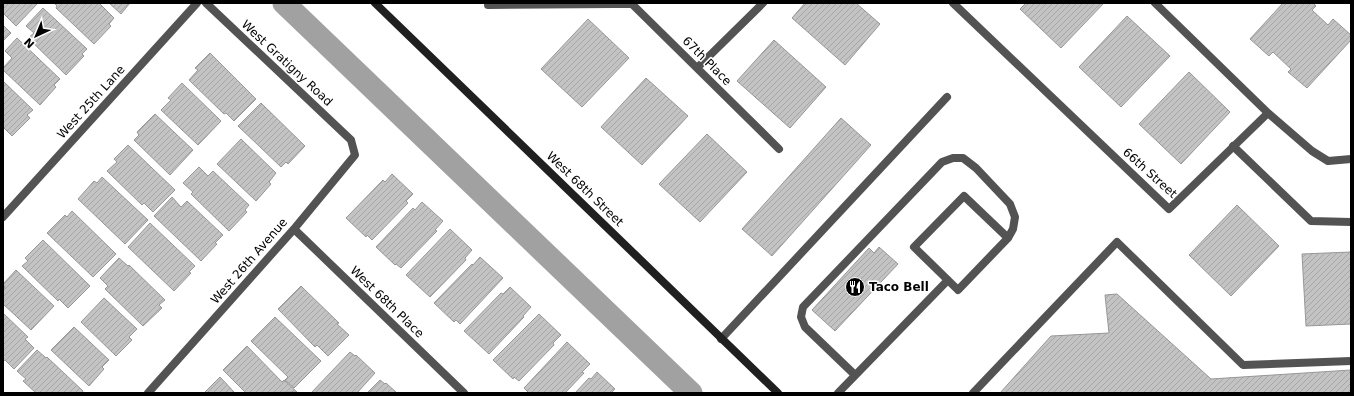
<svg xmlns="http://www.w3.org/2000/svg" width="1354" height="396" font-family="'DejaVu Sans',sans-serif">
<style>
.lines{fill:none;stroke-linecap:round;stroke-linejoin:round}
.canal{stroke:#a1a1a1;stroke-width:23}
.building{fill:url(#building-hatch);stroke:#979797}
.service{stroke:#535353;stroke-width:8}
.minor{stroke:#535353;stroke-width:8}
.secondary{stroke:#202020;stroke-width:8}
.labels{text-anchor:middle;stroke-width:3;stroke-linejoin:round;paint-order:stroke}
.street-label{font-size:12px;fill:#000;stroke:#fff}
.poi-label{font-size:12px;font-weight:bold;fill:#000;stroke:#fff;text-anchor:start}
</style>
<defs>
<pattern id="building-hatch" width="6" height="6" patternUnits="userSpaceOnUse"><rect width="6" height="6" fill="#c3c3c3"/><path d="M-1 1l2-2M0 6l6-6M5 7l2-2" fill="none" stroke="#a6a6a6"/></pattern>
</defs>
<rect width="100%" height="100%" fill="#fff"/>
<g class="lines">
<path class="canal" d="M 284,3 L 691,393"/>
</g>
<path class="building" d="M 3,3 L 38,3 L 16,26 L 3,13 Z
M 54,3 L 99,3 L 114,18 L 109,24 L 111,26 L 94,44 L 56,8 L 57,6 Z
M 109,3 L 130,3 L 121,14 Z
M 805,3 L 856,3 L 880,24 L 845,65 L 792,18 Z
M 1026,3 L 1104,3 L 1061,48 L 1020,9 Z
M 1283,3 L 1313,3 L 1316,6 L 1312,10 L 1328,25 L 1333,19 L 1351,35 L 1351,40 L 1307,88 L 1288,72 L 1291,69 L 1273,52 L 1269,56 L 1250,39 Z
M 43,8 L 87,49 L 82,54 L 84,56 L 66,75 L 28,38 L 34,33 L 26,26 Z
M 1127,16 L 1170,56 L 1121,107 L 1079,67 Z
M 588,19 L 629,58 L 582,107 L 541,69 Z
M 3,25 L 11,33 L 3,41 Z
M 17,38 L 60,79 L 54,85 L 56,87 L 40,105 L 3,70 L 3,68 L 12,58 L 5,51 Z
M 774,40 L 826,87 L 790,128 L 737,81 Z
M 210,53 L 256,99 L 234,121 L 226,113 L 224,114 L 189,80 L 198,70 L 195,68 Z
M 1189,72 L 1230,112 L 1181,164 L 1139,124 Z
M 646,78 L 688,116 L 642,165 L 601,127 Z
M 3,81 L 33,110 L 27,115 L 30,118 L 12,136 L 3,127 Z
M 182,83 L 221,121 L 198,145 L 161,110 L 171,100 L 168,98 Z
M 261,103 L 305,146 L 288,164 L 286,162 L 281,167 L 238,126 Z
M 155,114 L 193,150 L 170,175 L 134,140 L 139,135 L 137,132 Z
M 841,118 L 871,145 L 772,256 L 742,229 Z
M 707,134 L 747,172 L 700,222 L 659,184 Z
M 241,139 L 276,173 L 269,182 L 271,184 L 256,201 L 217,164 Z
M 128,145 L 175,190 L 153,212 L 144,203 L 142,205 L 107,171 L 117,162 L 114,159 Z
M 199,167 L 208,176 L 213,171 L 249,205 L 245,210 L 247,212 L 229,231 L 191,194 L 193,192 L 183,183 Z
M 392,174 L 413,194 L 406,201 L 408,203 L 372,240 L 367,235 L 366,237 L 346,218 L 383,180 L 385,182 Z
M 102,177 L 148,220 L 125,244 L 78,199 L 94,181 L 97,183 Z
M 172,197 L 181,207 L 187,201 L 223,235 L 215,243 L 217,244 L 201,261 L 154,216 Z
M 422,202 L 443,221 L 435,230 L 437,231 L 401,268 L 396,264 L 395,265 L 376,247 L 413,208 L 415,210 Z
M 1237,205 L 1279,246 L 1231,296 L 1189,255 Z
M 72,211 L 116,254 L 93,277 L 47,233 L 65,215 L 67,217 Z
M 150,223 L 195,266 L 189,272 L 191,273 L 174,291 L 128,247 Z
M 450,229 L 472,250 L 465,258 L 466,260 L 430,297 L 406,275 Z
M 43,240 L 90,286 L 68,308 L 59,299 L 58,301 L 22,266 L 28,261 L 25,258 Z
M 879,247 L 898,264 L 835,331 L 812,310 L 869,248 L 874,253 Z
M 1351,252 L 1351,324 L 1306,326 L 1302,254 Z
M 480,257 L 503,278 L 460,324 L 456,320 L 454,322 L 434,303 L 472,264 L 473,265 Z
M 119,258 L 128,266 L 129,265 L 165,300 L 159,305 L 162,308 L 143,326 L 105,289 L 108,286 L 100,278 Z
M 16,270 L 54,306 L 31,330 L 3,304 L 3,290 L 5,287 L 3,284 Z
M 301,286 L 339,323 L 337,324 L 349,335 L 328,356 L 317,345 L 315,347 L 278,309 Z
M 510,287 L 531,307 L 523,316 L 524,317 L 489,354 L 464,331 L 501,293 L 503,294 Z
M 1117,294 L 1211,379 L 1351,370 L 1351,393 L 1000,393 L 1051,336 L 1109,333 L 1105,295 Z
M 104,298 L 137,329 L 129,337 L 132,340 L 116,356 L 81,322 Z
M 3,313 L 28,337 L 25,339 L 34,348 L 14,369 L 5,360 L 3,361 Z
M 539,314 L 561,335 L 553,343 L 554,345 L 519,381 L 514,377 L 513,379 L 493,360 Z
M 275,317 L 321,361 L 294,388 L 285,380 L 288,377 L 251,341 Z
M 74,327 L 109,360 L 102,367 L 104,369 L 89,386 L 51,350 Z
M 567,342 L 590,364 L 582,372 L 584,373 L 565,393 L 529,393 L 524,388 Z
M 247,346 L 282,382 L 284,380 L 297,392 L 246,393 L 223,370 Z
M 37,350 L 46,358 L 47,357 L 83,391 L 82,393 L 36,393 L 23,381 L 26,379 L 17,371 Z
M 350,352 L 355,356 L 356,355 L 375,373 L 357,393 L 311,393 Z
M 597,372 L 615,389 L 611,393 L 575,393 L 589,378 L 591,379 Z
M 220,377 L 235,393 L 204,393 Z
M 380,380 L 385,384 L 386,383 L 397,393 L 367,393 Z"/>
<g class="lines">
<path class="service" d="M 1233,146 L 1311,221 L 1351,222
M 964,196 L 1008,238 L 958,290 L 914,247 Z
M 721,339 L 947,97
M 855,375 L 805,327 L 801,317 L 803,307 L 942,162 L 953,158 L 963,158 L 976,168 L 1010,204 L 1015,217 L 1013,229 L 1008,238
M 838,393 L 948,280
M 973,393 L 1117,242 L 1243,365 L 1351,361"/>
<path class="minor" d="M 614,3 L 614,4 L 632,4 L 779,149
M 953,3 L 1169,209 L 1268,113
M 1155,3 L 1268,113 L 1312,151 L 1328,161 L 1351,159
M 488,5 L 614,4
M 697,68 L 763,3
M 3,217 L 197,3
M 294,229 L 464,393
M 148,393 L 294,229 L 355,155 L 351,140 L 206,3"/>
<path class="secondary" d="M 375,3 L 778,393"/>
</g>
<defs>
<symbol id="restaurant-disc" viewBox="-11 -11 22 22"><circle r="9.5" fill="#000" stroke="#fff"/><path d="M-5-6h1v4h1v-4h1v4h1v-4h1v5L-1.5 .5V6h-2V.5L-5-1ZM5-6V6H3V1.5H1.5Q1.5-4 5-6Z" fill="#fff"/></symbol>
</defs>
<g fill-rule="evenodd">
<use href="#restaurant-disc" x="844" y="276" width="22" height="22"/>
</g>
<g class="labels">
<g class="street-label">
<text transform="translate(707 61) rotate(45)" y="4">67th Place</text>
<text transform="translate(287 63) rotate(43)" y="4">West Gratigny Road</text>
<text transform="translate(91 102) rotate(-48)" y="4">West 25th Lane</text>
<text transform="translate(1150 173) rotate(42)" y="4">66th Street</text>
<text transform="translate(585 189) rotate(44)" y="4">West 68th Street</text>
<text transform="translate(249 261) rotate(-49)" y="4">West 26th Avenue</text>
<text transform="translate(387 302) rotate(44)" y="4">West 68th Place</text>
</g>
<g class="poi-label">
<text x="869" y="291">Taco Bell</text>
</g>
</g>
<rect width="1354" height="396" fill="none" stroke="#000000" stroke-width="8"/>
<g transform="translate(36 36) rotate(224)" stroke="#ffffff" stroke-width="3" paint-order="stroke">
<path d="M0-3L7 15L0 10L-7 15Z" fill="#000000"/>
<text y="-6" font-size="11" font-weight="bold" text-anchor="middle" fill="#000000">N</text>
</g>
</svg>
